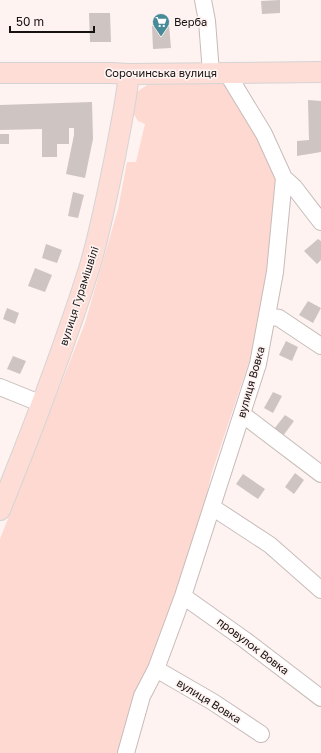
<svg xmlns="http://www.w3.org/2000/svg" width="321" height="753" font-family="'Golos Text',sans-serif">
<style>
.green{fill:#fed9d1}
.building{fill:#cec4c2}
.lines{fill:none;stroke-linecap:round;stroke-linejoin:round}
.minor-casing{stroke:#c6bcba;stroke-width:18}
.major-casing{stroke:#d5d4d4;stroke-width:22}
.minor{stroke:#fff;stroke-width:16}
.major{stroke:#fdddd6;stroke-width:20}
.labels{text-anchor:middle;stroke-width:3.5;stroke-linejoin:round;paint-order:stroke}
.poi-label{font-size:11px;fill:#151211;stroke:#fef3f1;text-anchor:start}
.street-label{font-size:11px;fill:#151211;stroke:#fef3f1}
</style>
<rect width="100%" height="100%" fill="#fef3f1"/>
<path class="green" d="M 152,82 L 226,83 L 276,170 L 276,219 L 268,284 L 251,356 L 211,475 L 204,509 L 119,753 L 0,753 L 0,539 L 85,323 L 118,209 L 127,162 L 136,162 L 145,124 L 138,121 L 131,110 L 135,93 Z"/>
<path class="building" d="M 280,0 L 280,13 L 262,14 L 261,1 Z
M 89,13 L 110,13 L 111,42 L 90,42 Z
M 169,25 L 171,48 L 153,49 L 152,26 Z
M 308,100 L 321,101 L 321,152 L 297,156 L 297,141 L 309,140 Z
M 92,102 L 93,139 L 85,178 L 66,174 L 74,135 L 74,128 L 69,128 L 69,144 L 57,144 L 57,157 L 42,157 L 42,129 L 0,130 L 0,105 Z
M 0,134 L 9,134 L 9,144 L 0,144 Z
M 73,192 L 84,195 L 78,218 L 68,216 Z
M 318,239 L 321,241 L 321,260 L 317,264 L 304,251 Z
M 46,244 L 62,250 L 57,263 L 42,258 Z
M 35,268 L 52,275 L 45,292 L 28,286 Z
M 308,301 L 321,308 L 313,323 L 299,315 Z
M 7,308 L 19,313 L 15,324 L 3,319 Z
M 286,341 L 298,347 L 292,361 L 279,355 Z
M 13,356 L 26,361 L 20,374 L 7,369 Z
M 273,392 L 282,396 L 273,413 L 264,408 Z
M 285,415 L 294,421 L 283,436 L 274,429 Z
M 295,473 L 304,480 L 294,494 L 285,487 Z
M 243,474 L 265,489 L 258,499 L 236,484 Z"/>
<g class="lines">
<defs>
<path id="minor" d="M 203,0 L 207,21 L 211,73
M 284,178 L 294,187 L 321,222
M 267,316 L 279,318 L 321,346
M 0,387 L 42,404
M 242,414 L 321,474
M 212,507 L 270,545 L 321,590
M 183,596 L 245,640 L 321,698
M 156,669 L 213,702 L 261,734
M 126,753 L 142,696 L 156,669 L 183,596 L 258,364 L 275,272 L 284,178 L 264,134 L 227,73"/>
<path id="major" d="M 0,73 L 111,73 L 129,74 L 321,72
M 0,510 C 32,431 63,351 89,269 C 100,233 107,195 115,157 C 120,130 126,102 129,74"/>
</defs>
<use href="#minor" class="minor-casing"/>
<use href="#major" class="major-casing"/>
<use href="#minor" class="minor"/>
<use href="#major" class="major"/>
</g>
<defs>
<symbol id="supermarket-pin" viewBox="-11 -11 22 30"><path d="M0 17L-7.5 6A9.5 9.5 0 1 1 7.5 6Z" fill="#478b99" stroke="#fef3f1"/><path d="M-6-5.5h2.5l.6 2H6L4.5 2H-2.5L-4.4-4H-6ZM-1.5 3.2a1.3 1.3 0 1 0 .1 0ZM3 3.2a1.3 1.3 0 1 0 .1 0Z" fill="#fff"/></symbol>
</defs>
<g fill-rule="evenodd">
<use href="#supermarket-pin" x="151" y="12" width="20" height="27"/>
</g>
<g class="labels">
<g class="poi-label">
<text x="174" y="26">Верба</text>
</g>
<g class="street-label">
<text x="161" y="77">Сорочинська вулиця</text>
<text transform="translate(79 296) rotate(-72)" y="4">вулиця Гурамішвілі</text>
<text transform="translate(251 382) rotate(-74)" y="4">вулиця Вовка</text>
<text transform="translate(253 646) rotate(37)" y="4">провулок Вовка</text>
<text transform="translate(209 701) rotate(32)" y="4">вулиця Вовка</text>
</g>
</g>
<path d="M10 26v6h84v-6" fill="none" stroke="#151211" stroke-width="2"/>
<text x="16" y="26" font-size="12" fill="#151211" stroke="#fef3f1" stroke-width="3" paint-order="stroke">50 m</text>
</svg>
